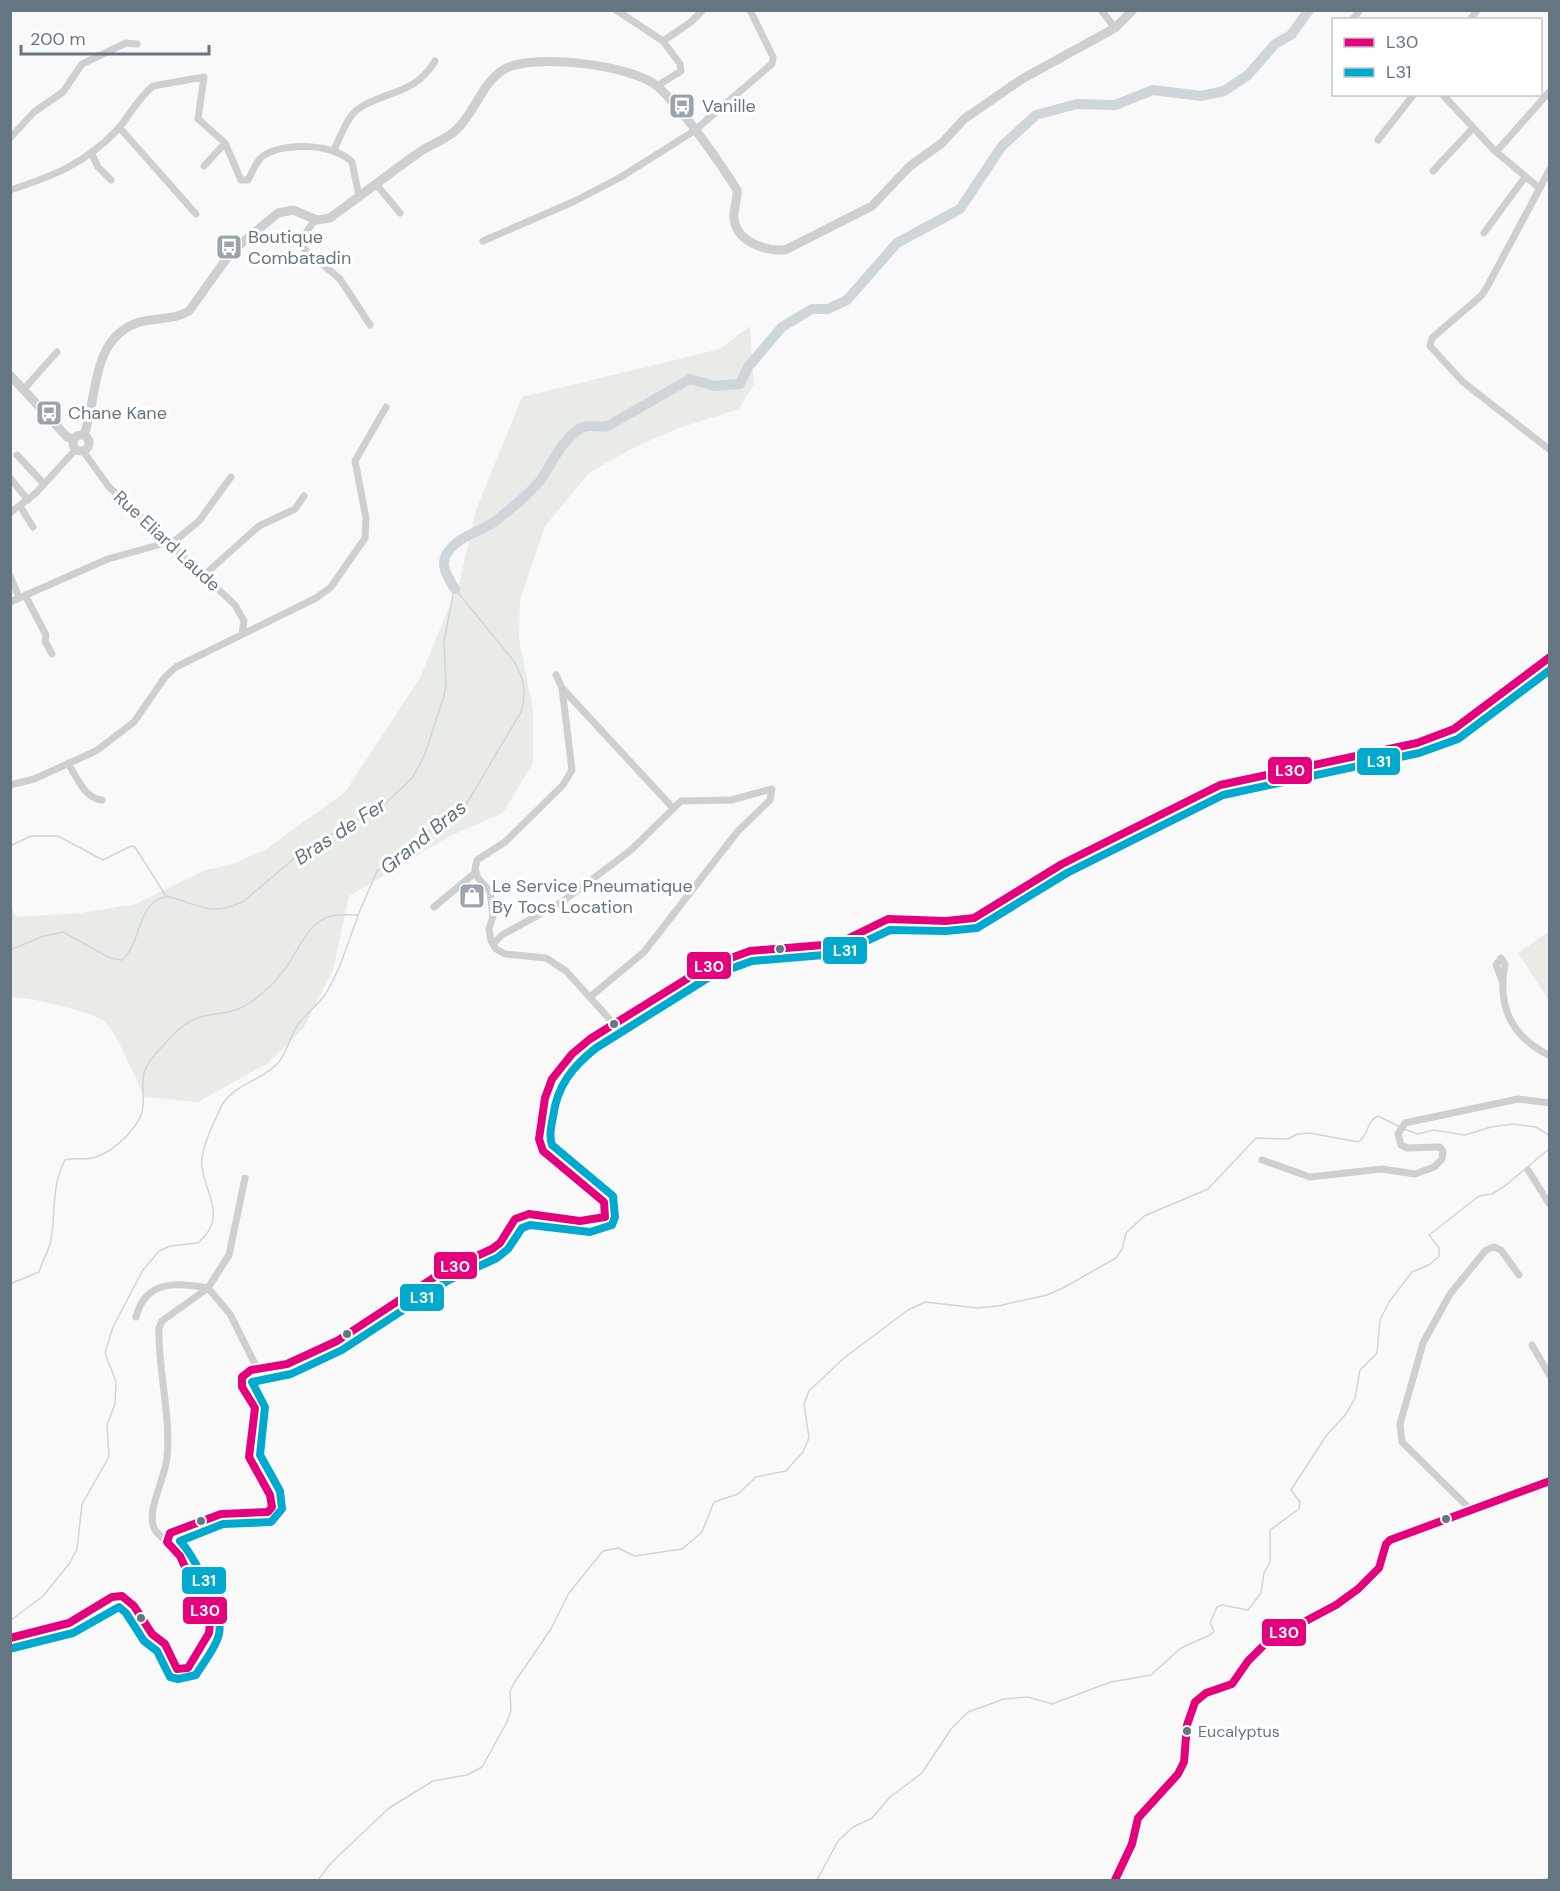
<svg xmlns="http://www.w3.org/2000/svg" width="1560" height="1891" font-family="'DM Sans',sans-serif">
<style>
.green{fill:#e8ebe6}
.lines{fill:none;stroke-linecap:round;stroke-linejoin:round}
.stream{stroke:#ced6d9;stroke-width:1.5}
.river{stroke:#ced6d9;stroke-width:10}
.minor{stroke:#cecfd0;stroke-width:7}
.tertiary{stroke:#cecfd0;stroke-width:9}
.bus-1-casing{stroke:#fff;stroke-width:12}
.bus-2-casing{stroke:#fff;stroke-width:12}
.bus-1{stroke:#e5007d;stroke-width:8}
.bus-2{stroke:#00a9ce;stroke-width:8}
.bus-dot{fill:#657683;stroke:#fff;stroke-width:2}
.labels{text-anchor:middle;stroke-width:6;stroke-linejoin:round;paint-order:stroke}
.bus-label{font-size:16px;fill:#657683;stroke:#fff;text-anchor:start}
.poi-label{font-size:18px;fill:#657683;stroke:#fff;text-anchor:start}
.street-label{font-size:18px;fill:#657683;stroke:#fff}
.water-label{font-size:20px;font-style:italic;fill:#60757c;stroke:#fff}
.line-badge{stroke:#fff;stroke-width:2}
.badge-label{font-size:16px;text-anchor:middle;font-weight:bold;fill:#fff}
</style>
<rect width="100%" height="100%" fill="#f9f9f9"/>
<path class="green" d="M 750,326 L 754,384 L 739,409 L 679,428 L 635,447 L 590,472 L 545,526 L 520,600 L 519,639 L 533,709 L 533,763 L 503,813 L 448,837 L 349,896 L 333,970 L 303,1029 L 268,1063 L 198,1102 L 144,1097 C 137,1081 117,1033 105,1022 C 91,1011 29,997 11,997 L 11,908 L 17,917 L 81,913 L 136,904 L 205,870 L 230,865 L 265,850 L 345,792 L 420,678 L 460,580 L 476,510 L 522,397 L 720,349 Z
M 1549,931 L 1549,1001 L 1518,953 Z"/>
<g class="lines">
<path class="stream" d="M 10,846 L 31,836 L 58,836 L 103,860 L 131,846 L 135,847 L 166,896 C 199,904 209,918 244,901 L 304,850 L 384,805 L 413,777 L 425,754 L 444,696 L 446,685 L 444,641 L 454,590
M 10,950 L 41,937 L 63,932 L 110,958 L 122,960 C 142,943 136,904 165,897
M 1404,1129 L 1418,1134 L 1433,1130 L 1465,1135 L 1491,1127 L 1513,1124 L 1536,1127 L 1550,1136
M 10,1284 L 39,1272 C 42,1261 49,1251 51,1240 C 56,1212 51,1186 65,1160 C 76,1157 85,1161 96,1157 C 114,1151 142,1126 143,1105 C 144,1095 141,1084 144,1073 C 148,1059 164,1045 174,1034 C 202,1004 226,1023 255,999 C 267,990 278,979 287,966 C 299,949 308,922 331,916 C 339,914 350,915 358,915 L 377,871 L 404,856 L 437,824 L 450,820 L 461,812 L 470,798 L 521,712 C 527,692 524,677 513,660 L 455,589
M 10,1621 L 43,1596 L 69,1564 L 77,1549 L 82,1504 L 109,1457 L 107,1425 L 115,1404 L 116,1382 L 105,1353 L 113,1327 L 143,1270 L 159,1251 L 170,1246 L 198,1243 C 228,1216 206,1197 202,1167 C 200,1150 212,1127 219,1111 C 229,1085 261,1082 278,1063 C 287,1052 290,1038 297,1026 C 304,1015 316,1007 324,996 C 340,972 348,942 358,916
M 318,1880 L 331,1863 L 389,1808 L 433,1781 L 467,1775 L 482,1767 L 507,1722 L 511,1711 L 510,1692 L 514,1683 L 551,1629 L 569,1593 L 603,1551 L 618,1548 L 635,1556 L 682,1549 L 702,1532 L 714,1502 L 738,1494 L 756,1477 L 786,1471 L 791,1465 L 803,1452 L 809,1438 L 804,1404 L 809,1391 L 844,1358 L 908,1310 L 925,1302 L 977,1308 L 998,1306 L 1047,1295 L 1063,1288 L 1116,1258 L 1122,1249 L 1126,1233 L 1144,1216 L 1208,1189 L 1256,1138 L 1288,1139 L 1297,1134 L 1310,1133 L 1358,1142 C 1369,1136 1366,1121 1378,1116 L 1400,1127
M 817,1880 L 838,1841 L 853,1827 L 872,1818 L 890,1797 L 922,1773 L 951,1729 L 968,1712 L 1004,1699 L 1028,1697 L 1052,1704 L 1111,1682 L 1151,1675 L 1181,1648 L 1210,1635 L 1214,1631 L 1210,1623 L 1217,1607 L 1222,1605 L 1248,1610 L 1261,1593 L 1264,1573 L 1270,1562 L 1270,1530 L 1299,1509 L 1300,1502 L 1291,1490 L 1326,1436 L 1346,1414 L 1355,1398 L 1360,1370 L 1377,1353 L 1380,1320 L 1389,1302 L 1412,1272 L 1429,1265 L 1439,1256 L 1439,1248 L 1429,1235 L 1479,1196 L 1492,1194 L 1506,1185 L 1550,1148
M 1544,1880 L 1550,1877"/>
<path class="river" d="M 455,589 C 449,579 440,567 446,555 C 458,534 482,533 498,519 C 512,508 528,495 539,482 C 552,465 559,443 578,430 C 588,422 597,429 608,426 L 690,379 L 714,386 L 740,384 L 748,367 L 782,327 L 812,309 L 828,309 L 847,300 L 897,243 L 960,209 L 1002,146 L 1036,115 L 1077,104 L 1115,105 L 1153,90 L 1201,96 L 1224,91 L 1248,75 L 1275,44 L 1291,35 L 1309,10"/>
<path class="minor" d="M 616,10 L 663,41
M 1101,10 L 1115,28
M 1352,20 L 1360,10
M 1470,20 L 1477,10
M 657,86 L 681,71 L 680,64 L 663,41 L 691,22 L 703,10
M 1442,94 L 1494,150 L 1538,187
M 119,127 L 196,214
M 10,138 L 34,112 L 63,92 L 82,64 L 126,43 L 137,44
M 1378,140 L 1414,94
M 334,149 C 341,137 346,118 358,109 C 385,90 414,96 435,61
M 1496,152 L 1550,91
M 92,154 L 98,167 L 111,180
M 204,166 L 225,143
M 1550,169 L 1487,287 L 1481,296 L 1432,338 L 1430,346 L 1463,382 L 1550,450
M 1433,171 L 1473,128
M 376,184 L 400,213
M 10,190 C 54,176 86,163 118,129 C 130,115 138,98 153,86 L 204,77 L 198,119 L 225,143 L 241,180 L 248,180 C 253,172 255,162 263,156 C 284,141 335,144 352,162 L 359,196
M 315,220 L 300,241 L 301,246 L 340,279 L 370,325
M 1484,233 L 1525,177
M 483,241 L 575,201 L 621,177 L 694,131 L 767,68 L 772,64 L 773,57 L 750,10
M 24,389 L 57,352
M 83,451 L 109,487 L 235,605 L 244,621 L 242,634
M 17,455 L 44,484
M 10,478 L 28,500
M 20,506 L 33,527
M 10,513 L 36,493 L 76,449
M 10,576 L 19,597
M 203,576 L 259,526 L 295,509 L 304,496
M 25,595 L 46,635 L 45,641 L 52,654
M 10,602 L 108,559 L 176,540 L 199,521 L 231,477
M 556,675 L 562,688 L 672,807
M 562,688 L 572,770 L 563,785 L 505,842 L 477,860 L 475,869 L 478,878 L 490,891 L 493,916 L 489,929 L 491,941 L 496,949 L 505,954 L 546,958 L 566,971 L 613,1023
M 68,763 C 76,776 85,799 102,800
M 10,785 L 34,779 L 96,751 L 134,722 L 165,677 L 176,667 L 316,598 L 331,587 L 365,538 L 366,518 L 355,461 L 386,407
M 434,907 L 476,872
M 493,944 L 502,935 L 562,902 L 631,850 L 681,801 L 731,800 L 772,789 L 770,800 L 738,831 L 644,952 L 590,997
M 1502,980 L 1496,965 L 1501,958 L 1505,964 C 1497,1007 1511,1036 1550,1056
M 1262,1160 L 1310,1177 L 1382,1169 L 1415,1174 L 1434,1167 L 1442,1159 L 1443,1151 L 1440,1147 L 1407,1148 L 1401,1145 L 1398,1134 L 1405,1123 L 1518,1099 L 1550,1103
M 1528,1170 L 1550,1205
M 136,1317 C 146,1279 176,1283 208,1288 L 230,1314 L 257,1368
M 1532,1345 L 1550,1376
M 1470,1509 L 1402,1442 L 1400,1424 L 1423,1343 L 1450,1294 L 1486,1250 L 1494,1247 L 1501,1250 L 1519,1275
M 167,1542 C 162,1537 154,1532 153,1525 C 148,1507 166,1476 167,1457 C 171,1413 158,1372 159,1328 L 162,1321 L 208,1288 L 229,1255 L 245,1178
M 10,1638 L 69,1623 L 112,1597 L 122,1596 L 134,1606 L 152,1634 L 165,1644 L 177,1669 L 188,1668 L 209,1633 L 210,1622 L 180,1556 L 167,1542 L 170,1533 L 221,1514 L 268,1512 L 272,1507 L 270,1495 L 249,1457 L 255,1408 L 242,1387 L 242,1377 L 251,1370 L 287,1364 L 337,1341 L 444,1271 L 492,1249 L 500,1243 L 515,1219 L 529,1214 C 546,1216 592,1227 605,1217 L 604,1202 L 543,1151 L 539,1139 L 545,1098 L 552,1079 L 572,1054 L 590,1039 L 706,967 L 750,951 L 823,945 L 845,940 L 888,919 L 946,921 L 974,918 L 1062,864 L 1220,785 L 1417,743 L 1454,729 L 1550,657
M 1115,1880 L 1132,1844 L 1138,1818 L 1178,1774 L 1184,1762 L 1187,1725 L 1195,1702 L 1206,1693 L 1232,1684 L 1248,1661 L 1268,1641 L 1336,1605 L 1358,1589 L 1379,1568 L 1386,1544 L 1390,1540 L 1550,1481"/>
<path class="tertiary" d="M 10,375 L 67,437 L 73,439
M73 443a8 8 0 1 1 16 0a8 8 0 1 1-16 0Z
M 84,435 C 98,398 90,343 134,324 C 152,317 173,321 189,311 L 232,251 L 278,213 L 293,210 L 317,220 L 330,218 C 360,196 390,173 421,151 C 432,144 447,139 456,130 C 475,113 481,84 503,70 C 531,52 632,65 657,86 C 681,107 719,161 737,190 C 738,200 733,208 734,218 C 736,242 765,251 785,250 L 872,206 L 910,166 L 942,143 L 964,119 L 1022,79 L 1115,28 L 1133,10"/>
<defs>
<path id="bus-1" d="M 10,1638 L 69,1623 L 112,1597 L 122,1596 L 134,1606 L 152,1634 L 165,1644 L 177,1669 L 188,1668 L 209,1633 L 210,1622 L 180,1556 L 167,1542 L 170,1533 L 221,1514 L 268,1512 L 272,1507 L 270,1495 L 249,1457 L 255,1408 L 242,1387 L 242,1377 L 251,1370 L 287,1364 L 337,1341 L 444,1271 L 492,1249 L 500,1243 L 515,1219 L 529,1214 L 580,1221 L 605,1217 L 604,1202 L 543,1151 L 539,1139 L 545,1098 L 552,1079 L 572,1054 L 590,1039 L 706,967 L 750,951 L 823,945 L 845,940 L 888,919 L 946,921 L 974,918 L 1062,864 L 1220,785 L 1417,743 L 1454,729 L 1550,657
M 1115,1880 L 1132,1844 L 1138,1818 L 1178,1774 L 1184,1762 L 1187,1725 L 1195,1702 L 1206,1693 L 1232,1684 L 1248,1661 L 1268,1641 L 1336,1605 L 1358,1589 L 1379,1568 L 1386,1544 L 1390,1540 L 1550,1481"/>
<path id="bus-2" d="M 13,1648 L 73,1633 L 119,1607 L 126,1613 L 144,1641 L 157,1651 L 170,1677 L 178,1679 L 196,1675 C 203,1663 216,1648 219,1634 C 224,1614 194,1556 180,1541 L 223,1524 L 271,1522 L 282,1509 L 280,1491 L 260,1455 L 265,1407 L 252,1382 L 291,1374 L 342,1350 L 449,1280 L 497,1258 L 508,1249 L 522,1228 L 530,1225 L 590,1232 L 612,1225 L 615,1217 L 613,1196 L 552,1145 C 549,1136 551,1127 553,1117 C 557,1086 572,1067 596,1048 L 711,976 L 752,961 L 824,955 L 847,950 L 890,930 L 946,931 L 977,928 L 1067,873 L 1223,795 L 1419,753 L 1458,739 L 1550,670"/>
</defs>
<use href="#bus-1" class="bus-1-casing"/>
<use href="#bus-2" class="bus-2-casing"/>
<use href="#bus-1" class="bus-1"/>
<use href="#bus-2" class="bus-2"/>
</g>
<defs>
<symbol id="bus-square" viewBox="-11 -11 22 22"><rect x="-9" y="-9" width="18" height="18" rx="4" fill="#99a4ac" stroke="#fff"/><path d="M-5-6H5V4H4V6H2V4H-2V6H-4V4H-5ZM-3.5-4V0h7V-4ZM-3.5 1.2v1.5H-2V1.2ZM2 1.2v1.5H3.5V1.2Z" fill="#fff"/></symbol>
<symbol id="shop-square" viewBox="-11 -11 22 22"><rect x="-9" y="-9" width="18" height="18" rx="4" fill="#99a4ac" stroke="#fff"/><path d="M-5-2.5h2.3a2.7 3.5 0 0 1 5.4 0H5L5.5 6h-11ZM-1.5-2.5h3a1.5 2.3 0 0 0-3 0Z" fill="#fff"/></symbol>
</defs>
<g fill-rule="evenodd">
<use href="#bus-square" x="667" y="91" width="30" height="30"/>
<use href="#bus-square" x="214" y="232" width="30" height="30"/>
<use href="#bus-square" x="34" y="398" width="30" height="30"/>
<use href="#shop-square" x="457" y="881" width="30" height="30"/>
</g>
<g class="bus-dot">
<circle cx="780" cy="949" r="5"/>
<circle cx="614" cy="1024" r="5"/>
<circle cx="347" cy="1334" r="5"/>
<circle cx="1446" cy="1519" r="5"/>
<circle cx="201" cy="1521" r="5"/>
<circle cx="141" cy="1618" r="5"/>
<circle cx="1187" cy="1731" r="5"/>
</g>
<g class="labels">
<g class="bus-label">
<text x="1198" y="1737">Eucalyptus</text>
</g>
<g class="poi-label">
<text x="702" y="112">Vanille</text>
<text x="248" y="243">Boutique<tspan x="248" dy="21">Combatadin</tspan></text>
<text x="68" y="419">Chane Kane</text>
<text x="492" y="892">Le Service Pneumatique<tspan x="492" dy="21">By Tocs Location</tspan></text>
</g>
<g class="street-label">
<text transform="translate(167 541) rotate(43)" y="6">Rue Eliard Laude</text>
</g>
<g class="water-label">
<text transform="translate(340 831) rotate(-33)" y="7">Bras de Fer</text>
<text transform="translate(423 837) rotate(-39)" y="7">Grand Bras</text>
</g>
</g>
<g class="line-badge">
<rect x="1356" y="747" width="45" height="29" rx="6" fill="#00a9ce"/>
<rect x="1267" y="756" width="46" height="29" rx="6" fill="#e5007d"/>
<rect x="822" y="936" width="46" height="29" rx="6" fill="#00a9ce"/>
<rect x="686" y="951" width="46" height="29" rx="6" fill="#e5007d"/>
<rect x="433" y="1251" width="45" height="29" rx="6" fill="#e5007d"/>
<rect x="399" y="1283" width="46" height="29" rx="6" fill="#00a9ce"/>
<rect x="181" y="1566" width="46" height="29" rx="6" fill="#00a9ce"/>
<rect x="182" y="1596" width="46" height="29" rx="6" fill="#e5007d"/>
<rect x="1261" y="1618" width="46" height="29" rx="6" fill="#e5007d"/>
</g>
<g class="badge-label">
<text x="1379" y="767">L31</text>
<text x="1290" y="776">L30</text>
<text x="845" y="956">L31</text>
<text x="709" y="972">L30</text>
<text x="455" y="1272">L30</text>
<text x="422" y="1303">L31</text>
<text x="204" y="1586">L31</text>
<text x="205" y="1616">L30</text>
<text x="1284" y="1638">L30</text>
</g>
<rect width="1560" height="1891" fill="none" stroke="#657683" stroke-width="24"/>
<rect x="1332" y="18" width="210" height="78" fill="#ffffff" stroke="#c1c8cd" stroke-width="1.5"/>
<rect x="1344" y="38" width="30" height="9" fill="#e5007d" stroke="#c1c8cd" stroke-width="1.5"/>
<text x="1386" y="48" font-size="18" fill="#657683">L30</text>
<rect x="1344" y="68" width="30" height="9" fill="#00a9ce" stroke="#c1c8cd" stroke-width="1.5"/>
<text x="1386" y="78" font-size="18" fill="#657683">L31</text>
<path d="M21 45v9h188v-9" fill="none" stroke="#657683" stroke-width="3"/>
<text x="30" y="45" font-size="18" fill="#657683" stroke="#ffffff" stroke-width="4.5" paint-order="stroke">200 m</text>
</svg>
